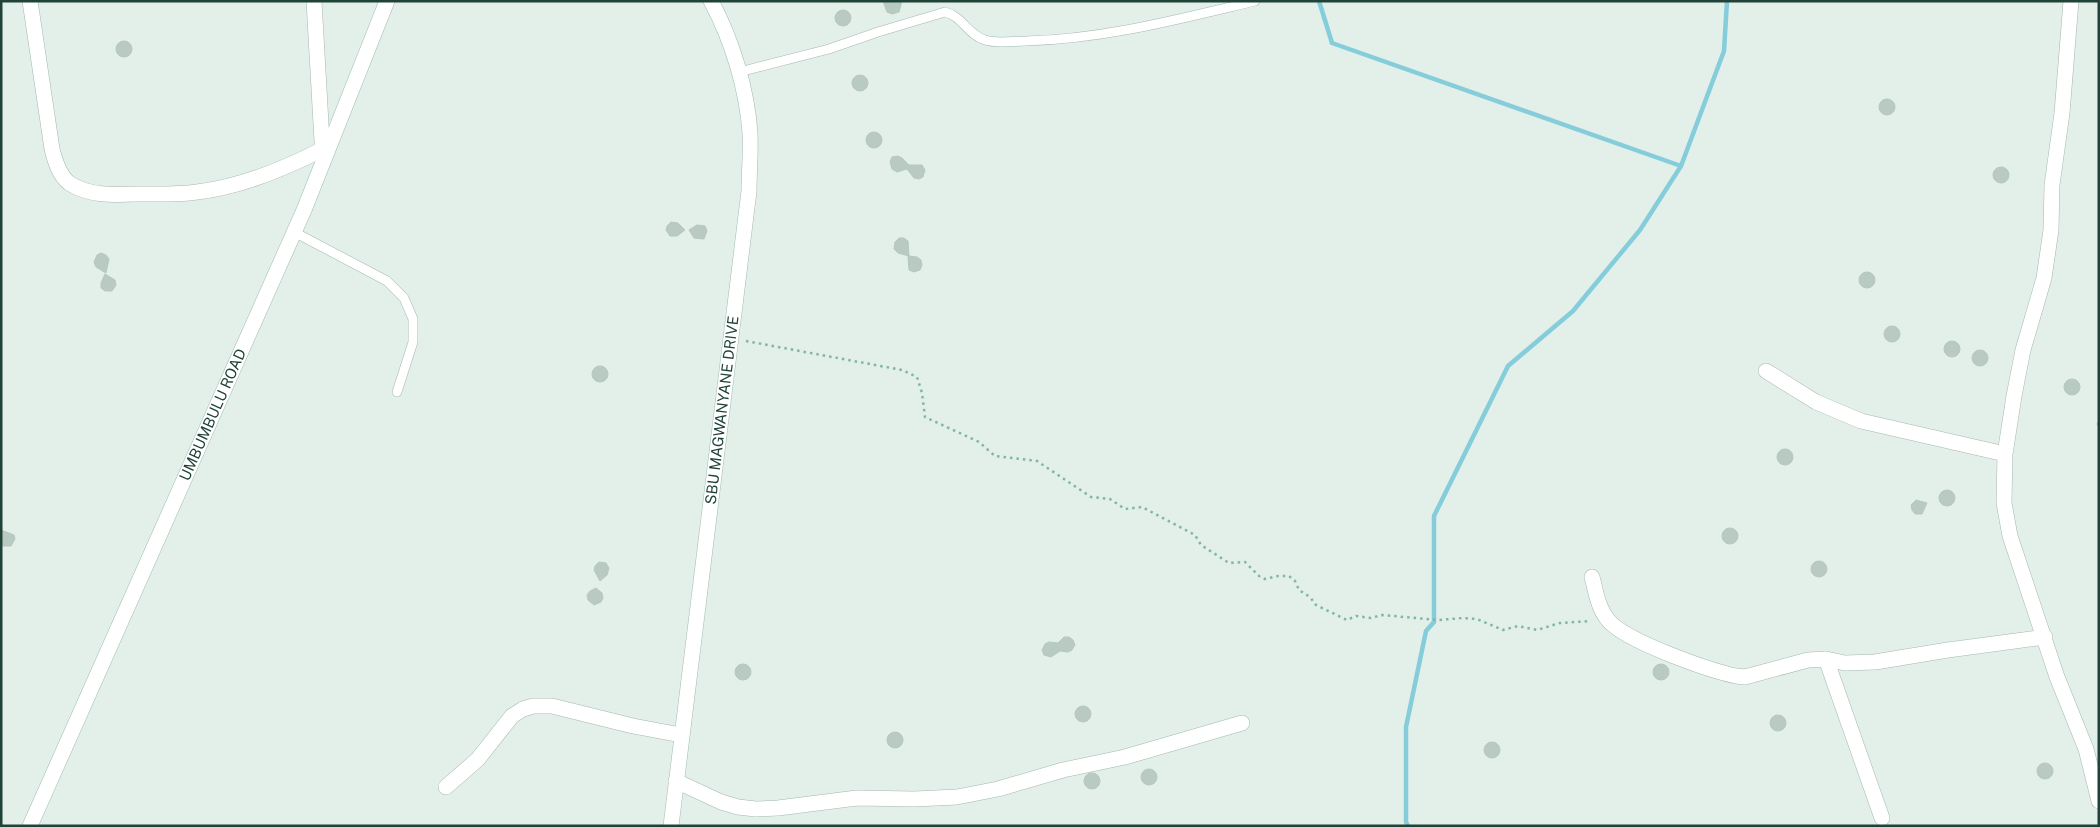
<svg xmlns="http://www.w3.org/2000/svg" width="2100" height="827" font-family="'Public Sans',sans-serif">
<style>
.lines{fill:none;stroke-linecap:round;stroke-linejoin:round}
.stream{stroke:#85cdda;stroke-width:4.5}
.building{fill:#b8cac2;stroke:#b5c9c1}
.lane-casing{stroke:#a5b8b1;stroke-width:10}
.street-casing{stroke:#a5b8b1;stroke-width:16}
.secondary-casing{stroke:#a0bcb2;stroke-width:16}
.path{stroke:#80b6a5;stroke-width:2.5;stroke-dasharray:2.5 4;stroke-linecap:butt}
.lane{stroke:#fff;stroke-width:9}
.street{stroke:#fff;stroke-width:15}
.secondary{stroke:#fff;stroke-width:15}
.labels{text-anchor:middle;stroke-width:5;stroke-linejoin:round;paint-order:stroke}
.street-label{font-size:15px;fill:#204339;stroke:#f4faf7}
</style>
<rect width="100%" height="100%" fill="#e3efe9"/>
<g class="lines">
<path class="stream" d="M 1319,1 L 1332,43 L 1681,166
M 1408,826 L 1406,822 L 1406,727 L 1426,631 L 1434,622 L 1434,516 L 1508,366 L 1573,311 L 1640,230 L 1681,166 L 1724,51 L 1727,1"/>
</g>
<path class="building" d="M 883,1 L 902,1 L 899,12 L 892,14 L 887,12 Z
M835 18a8 8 0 1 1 16 0a8 8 0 1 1-16 0Z
M116 49a8 8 0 1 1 16 0a8 8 0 1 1-16 0Z
M852 83a8 8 0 1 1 16 0a8 8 0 1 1-16 0Z
M1879 107a8 8 0 1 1 16 0a8 8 0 1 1-16 0Z
M866 140a8 8 0 1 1 16 0a8 8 0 1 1-16 0Z
M 898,156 L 902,158 L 909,165 L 922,165 L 925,170 L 923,177 L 919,179 L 914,178 L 907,169 L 897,172 L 892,169 L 890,162 L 892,157 Z
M1993 175a8 8 0 1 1 16 0a8 8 0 1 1-16 0Z
M 671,222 L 678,223 L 685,230 L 677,236 L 670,236 L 666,230 L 667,226 Z
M 697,225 L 705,226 L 707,231 L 704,239 L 694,238 L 689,230 Z
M 899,238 L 904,238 L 908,241 L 909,256 L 898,253 L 894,249 L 895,242 Z
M 101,253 L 106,255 L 109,259 L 106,273 L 96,267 L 94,262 L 97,255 Z
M 908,256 L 917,257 L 921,260 L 922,265 L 920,270 L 914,272 L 909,270 Z
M1859 280a8 8 0 1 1 16 0a8 8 0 1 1-16 0Z
M 105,274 L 115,280 L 116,285 L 112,291 L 105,291 L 101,288 L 101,283 Z
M1884 334a8 8 0 1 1 16 0a8 8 0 1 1-16 0Z
M1944 349a8 8 0 1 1 16 0a8 8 0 1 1-16 0Z
M1972 358a8 8 0 1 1 16 0a8 8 0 1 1-16 0Z
M592 374a8 8 0 1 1 16 0a8 8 0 1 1-16 0Z
M2064 387a8 8 0 1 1 16 0a8 8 0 1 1-16 0Z
M1777 457a8 8 0 1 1 16 0a8 8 0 1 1-16 0Z
M1939 498a8 8 0 1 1 16 0a8 8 0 1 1-16 0Z
M 1916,500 L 1927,503 L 1922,514 L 1915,514 L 1912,510 L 1911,505 Z
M1722 536a8 8 0 1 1 16 0a8 8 0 1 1-16 0Z
M 1,530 L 14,535 L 15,539 L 11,546 L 1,546 Z
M1811 569a8 8 0 1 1 16 0a8 8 0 1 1-16 0Z
M 599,562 L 606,563 L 609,568 L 607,575 L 600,581 L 594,570 L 595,566 Z
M 596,588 L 602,593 L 603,598 L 601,602 L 594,605 L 588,600 L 587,595 L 590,591 Z
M 1064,637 L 1069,637 L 1073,640 L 1075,645 L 1072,650 L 1068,652 L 1060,651 L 1051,657 L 1044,655 L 1042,650 L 1045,644 L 1049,642 L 1058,643 Z
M1653 672a8 8 0 1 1 16 0a8 8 0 1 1-16 0Z
M735 672a8 8 0 1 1 16 0a8 8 0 1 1-16 0Z
M1075 714a8 8 0 1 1 16 0a8 8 0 1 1-16 0Z
M1770 723a8 8 0 1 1 16 0a8 8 0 1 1-16 0Z
M887 740a8 8 0 1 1 16 0a8 8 0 1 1-16 0Z
M1484 750a8 8 0 1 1 16 0a8 8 0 1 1-16 0Z
M2037 771a8 8 0 1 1 16 0a8 8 0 1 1-16 0Z
M1141 777a8 8 0 1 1 16 0a8 8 0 1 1-16 0Z
M1084 781a8 8 0 1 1 16 0a8 8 0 1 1-16 0Z"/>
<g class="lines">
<defs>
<path id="lane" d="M 739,72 L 829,49 L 878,32 L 945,12 C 962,16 968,35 985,40 C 997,44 1013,41 1026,41 C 1104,39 1179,19 1255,1
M 294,232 L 387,281 L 404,298 L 413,319 L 413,342 L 397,392"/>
<path id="street" d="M 30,1 L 52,149 C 55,161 59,175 69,183 C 88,196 114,195 136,194 C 156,194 177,195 197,192 C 241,187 284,169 323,149
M 314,1 L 323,159
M 2071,1 L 2062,113 L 2052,185 L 2051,230 L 2044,278 L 2023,350 L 2014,396 L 2005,454 L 2004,503 L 2010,536 L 2057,677 L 2086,749 L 2099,801
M 1766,371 L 1816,402 L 1861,421 L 2005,454
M 1592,577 C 1596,592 1598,608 1608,620 C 1625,641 1708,670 1736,676 L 1745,677 L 1808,660 L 1826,659 L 1845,663 L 1875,662 L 1948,650 L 2045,637
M 1826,659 L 1882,818
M 676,781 L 721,802 L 738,807 L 756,809 L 778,808 L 857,798 L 914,799 L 957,797 L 998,789 L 1063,770 L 1125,757 L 1242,723
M 446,787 L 478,759 L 512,716 L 523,709 L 533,706 L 552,706 L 633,726 L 681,735"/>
<g id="secondary">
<path id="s1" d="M 30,826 L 304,210 L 387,1"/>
<path id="s2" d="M 671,826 L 749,191 C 749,172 751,153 750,133 C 747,89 732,40 711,1"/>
</g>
</defs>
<use href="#lane" class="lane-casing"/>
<use href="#street" class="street-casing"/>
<use href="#secondary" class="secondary-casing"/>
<path class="path" d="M 746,341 L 902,370 L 917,377 L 922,393 L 925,417 L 979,442 L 995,456 L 1037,461 L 1091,497 L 1110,499 L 1125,509 L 1142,507 L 1195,535 L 1201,545 L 1229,563 L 1245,562 L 1260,577 L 1265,579 L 1278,576 L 1289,576 L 1295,581 L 1299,590 L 1310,597 L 1316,605 L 1347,620 L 1356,616 L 1371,618 L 1382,615 L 1438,620 L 1463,618 L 1477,619 L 1503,630 L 1518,626 L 1537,630 L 1560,623 L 1591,621
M 2097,424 L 2099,424"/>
<use href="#lane" class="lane"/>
<use href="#street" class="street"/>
<use href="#secondary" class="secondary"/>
</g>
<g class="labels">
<g class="street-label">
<text dy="5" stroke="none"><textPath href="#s2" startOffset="419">SBU MAGWANYANE DRIVE</textPath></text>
<text dy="5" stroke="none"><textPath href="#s1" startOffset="450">UMBUMBULU ROAD</textPath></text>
</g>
</g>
<rect width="2100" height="827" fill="none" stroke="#204339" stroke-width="5"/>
</svg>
